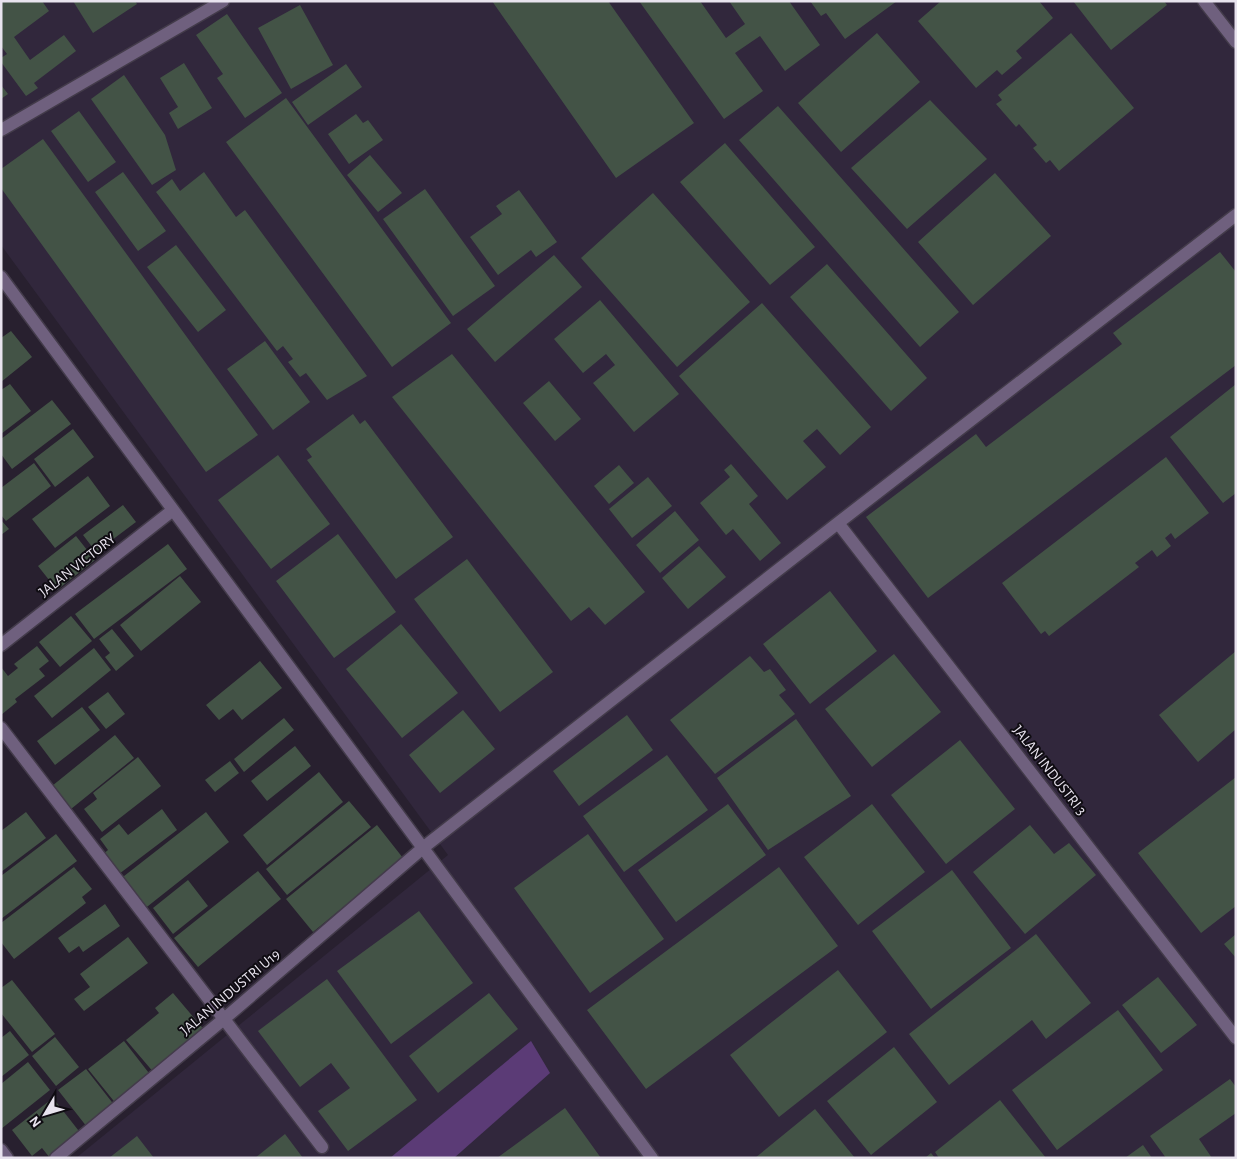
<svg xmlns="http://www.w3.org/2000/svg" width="1237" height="1159" font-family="'Alegreya Sans',sans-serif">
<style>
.built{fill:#31273c}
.green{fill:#5b3b76}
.building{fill:#435346}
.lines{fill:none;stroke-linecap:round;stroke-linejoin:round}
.street-casing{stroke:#433b4a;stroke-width:15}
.street{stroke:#6f607e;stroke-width:12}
.labels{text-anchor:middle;stroke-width:4;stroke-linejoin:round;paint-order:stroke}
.street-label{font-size:15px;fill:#e8e3ee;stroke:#0f0c12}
</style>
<rect width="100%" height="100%" fill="#28202f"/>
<path class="built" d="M 1,1 L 1236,1 L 1236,1158 L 76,1158 L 448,855 L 1,245 Z"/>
<path class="green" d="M 531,1041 L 550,1073 L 454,1158 L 390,1158 Z"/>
<path class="building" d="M 1,1 L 42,1 L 49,11 L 14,37 L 30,60 L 64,35 L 76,51 L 34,83 L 38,88 L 26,96 L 1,62 L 1,58 L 7,54 L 1,46 Z
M 73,1 L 135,1 L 137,4 L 93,33 Z
M 492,1 L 608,1 L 694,123 L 616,178 Z
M 639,1 L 700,1 L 726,38 L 745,24 L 729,1 L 789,1 L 820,45 L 785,71 L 760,36 L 735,53 L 763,91 L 724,119 Z
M 810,1 L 897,1 L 845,39 L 826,13 L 821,16 Z
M 941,1 L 1039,1 L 1053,18 L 1016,51 L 1022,58 L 1002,75 L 997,70 L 976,88 L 918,21 Z
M 1073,1 L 1164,1 L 1167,5 L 1111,50 Z
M 300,5 L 333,65 L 291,89 L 258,28 Z
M 227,14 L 282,93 L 245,118 L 217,78 L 223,74 L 196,35 Z
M 877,33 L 920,82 L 841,152 L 798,103 Z
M 1071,33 L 1134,108 L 1059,171 L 1050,160 L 1046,163 L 1033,148 L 1037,145 L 1019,124 L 1016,127 L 996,104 L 1002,100 L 998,95 Z
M 184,63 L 212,108 L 178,129 L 169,113 L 178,107 L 160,78 Z
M 346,64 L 362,87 L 308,125 L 292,102 Z
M 124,75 L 165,135 L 176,170 L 152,185 L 91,99 Z
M 1,85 L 8,94 L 1,99 Z
M 286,98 L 451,323 L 392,367 L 226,142 Z
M 930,100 L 987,159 L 907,229 L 851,168 Z
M 778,106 L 959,312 L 920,347 L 739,140 Z
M 79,111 L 116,162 L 88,182 L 51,131 Z
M 356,114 L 363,123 L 368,120 L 383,140 L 349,164 L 328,134 Z
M 43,139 L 258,435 L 206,472 L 1,188 L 1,169 Z
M 725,143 L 815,247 L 770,285 L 680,182 Z
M 370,155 L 402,193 L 378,212 L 347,175 Z
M 123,172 L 166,231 L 138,251 L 95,192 Z
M 204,172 L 236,217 L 245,210 L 367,376 L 327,400 L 306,373 L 300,377 L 288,362 L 293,359 L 283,346 L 277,351 L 156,192 L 172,179 L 180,191 Z
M 995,173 L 1051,236 L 973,305 L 918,242 Z
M 425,189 L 495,286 L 453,316 L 383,219 Z
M 519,190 L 557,242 L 536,257 L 531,250 L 498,275 L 470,237 L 502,214 L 496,206 Z
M 653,193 L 750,302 L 677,367 L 581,258 Z
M 176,245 L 226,310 L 198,332 L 147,267 Z
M 1220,252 L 1236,272 L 1236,365 L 928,598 L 866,517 L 976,434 L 986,447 L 1122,344 L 1113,333 Z
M 554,255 L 582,287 L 495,362 L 467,329 Z
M 827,264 L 927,378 L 891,411 L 790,297 Z
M 600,300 L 679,394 L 634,432 L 593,383 L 615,365 L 606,354 L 583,373 L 554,339 Z
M 762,303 L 871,427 L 840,455 L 817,429 L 803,441 L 826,467 L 787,500 L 679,376 Z
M 11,331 L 32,357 L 1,382 L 1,338 Z
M 265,341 L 310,402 L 273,430 L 227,369 Z
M 452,354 L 645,592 L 605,625 L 589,607 L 571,621 L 392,397 Z
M 549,381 L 581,419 L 555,441 L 523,403 Z
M 10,384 L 31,411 L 1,434 L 1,390 Z
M 1236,384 L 1236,493 L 1223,503 L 1170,437 Z
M 52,400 L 71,424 L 12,469 L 1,454 L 1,439 Z
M 353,414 L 360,424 L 365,420 L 453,537 L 396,579 L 307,460 L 312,457 L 306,449 Z
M 73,429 L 94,457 L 55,487 L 34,459 Z
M 278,455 L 330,524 L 271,569 L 218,500 Z
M 1166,457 L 1209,513 L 1175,539 L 1171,533 L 1165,538 L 1171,546 L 1157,557 L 1152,550 L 1135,563 L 1139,567 L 1049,636 L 1045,631 L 1041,634 L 1002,583 Z
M 34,463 L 51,486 L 6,521 L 1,515 L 1,488 Z
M 731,464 L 758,496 L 749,504 L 781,543 L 760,561 L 733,529 L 726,535 L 700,503 L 730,477 L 724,470 Z
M 619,465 L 634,483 L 609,504 L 594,486 Z
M 88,476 L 110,506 L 55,548 L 32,519 Z
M 648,477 L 672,506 L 632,538 L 609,509 Z
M 123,505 L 136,522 L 96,552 L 83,535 Z
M 675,511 L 699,540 L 660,573 L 636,545 Z
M 1,520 L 9,529 L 1,535 Z
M 338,534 L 396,612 L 334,658 L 276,581 Z
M 76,536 L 95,560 L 57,590 L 38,566 Z
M 168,544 L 187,569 L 94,639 L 75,614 Z
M 699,546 L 726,577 L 688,609 L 662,578 Z
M 467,559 L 553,672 L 500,712 L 414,599 Z
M 180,576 L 201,602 L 141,651 L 120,625 Z
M 830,591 L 877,651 L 810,704 L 763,644 Z
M 71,616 L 92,641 L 60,667 L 39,642 Z
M 401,624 L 458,693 L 402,738 L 346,669 Z
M 112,629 L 134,656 L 116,671 L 105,657 L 110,653 L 99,639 Z
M 37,646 L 49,661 L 39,669 L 45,676 L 15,699 L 17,702 L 1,715 L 1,667 L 8,676 L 18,668 L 14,664 Z
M 94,648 L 111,670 L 52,718 L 34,696 Z
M 1236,651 L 1236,729 L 1198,762 L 1159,715 Z
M 894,654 L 941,712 L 872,767 L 825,709 Z
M 750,656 L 764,672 L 770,669 L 786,690 L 779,695 L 795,714 L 715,774 L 670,720 Z
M 260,661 L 282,688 L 242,720 L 233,709 L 219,720 L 206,705 Z
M 108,692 L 125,714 L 106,729 L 88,707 Z
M 82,707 L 100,730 L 55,765 L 37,741 Z
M 463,710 L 495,749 L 440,793 L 409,755 Z
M 627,715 L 653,750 L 579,806 L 553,771 Z
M 284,718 L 294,730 L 244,772 L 234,759 Z
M 796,719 L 851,796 L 768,850 L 717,778 Z
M 115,735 L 134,758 L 71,809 L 52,786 Z
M 960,740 L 1015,809 L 946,864 L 891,795 Z
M 295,746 L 311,766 L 267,801 L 251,781 Z
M 667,755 L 708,810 L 624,872 L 583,816 Z
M 138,757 L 161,786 L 102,832 L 84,809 L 97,799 L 93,793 Z
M 230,761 L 239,773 L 215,792 L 205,780 Z
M 319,772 L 343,802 L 267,865 L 243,835 Z
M 1236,777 L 1236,906 L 1201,933 L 1138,853 Z
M 349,801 L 371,827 L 287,895 L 266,869 Z
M 728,804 L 766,855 L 676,922 L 638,870 Z
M 872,804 L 925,872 L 858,925 L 804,857 Z
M 162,809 L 177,830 L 119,874 L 103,854 L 108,850 L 100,839 L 119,824 L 128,835 Z
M 26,812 L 46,838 L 1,872 L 1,831 Z
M 206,812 L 229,842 L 143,910 L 119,880 Z
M 377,825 L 403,858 L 313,932 L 286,899 Z
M 1030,825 L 1054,854 L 1069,843 L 1096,875 L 1025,934 L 973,872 Z
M 56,834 L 77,861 L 1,919 L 1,876 Z
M 588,834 L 664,939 L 590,993 L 514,888 Z
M 74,867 L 92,889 L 82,897 L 86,903 L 14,959 L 1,942 L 1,923 Z
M 779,867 L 838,946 L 646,1089 L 587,1010 Z
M 952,870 L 1011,948 L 931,1009 L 872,931 Z
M 258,871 L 281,899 L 198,967 L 174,938 Z
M 188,880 L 208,906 L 173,934 L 153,908 Z
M 105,904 L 120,926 L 83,952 L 79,946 L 69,953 L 58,938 Z
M 419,911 L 473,983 L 391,1044 L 337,971 Z
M 1036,934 L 1091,1003 L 1046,1039 L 1032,1020 L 949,1085 L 909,1034 Z
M 1236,934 L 1236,958 L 1224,944 Z
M 128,937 L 148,963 L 84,1011 L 74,999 L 90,987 L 80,974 Z
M 838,970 L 887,1032 L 779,1117 L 730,1055 Z
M 1158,977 L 1197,1025 L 1161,1053 L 1122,1005 Z
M 327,979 L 417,1100 L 348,1151 L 318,1111 L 350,1088 L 331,1063 L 300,1087 L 258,1031 Z
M 12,980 L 55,1034 L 32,1052 L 1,1013 L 1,988 Z
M 173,993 L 206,1032 L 155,1074 L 126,1040 L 159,1013 L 155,1008 Z
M 489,993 L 518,1029 L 438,1093 L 409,1056 Z
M 1118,1010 L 1163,1070 L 1057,1150 L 1012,1090 Z
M 10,1031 L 29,1055 L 1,1077 L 1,1038 Z
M 55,1037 L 79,1067 L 56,1086 L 32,1056 Z
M 124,1041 L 152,1077 L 117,1105 L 88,1069 Z
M 894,1047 L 937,1102 L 871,1155 L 827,1101 Z
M 28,1062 L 50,1090 L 1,1129 L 1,1084 Z
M 86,1069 L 115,1106 L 87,1127 L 58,1090 Z
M 1230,1079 L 1236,1087 L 1236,1113 L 1199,1139 L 1212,1158 L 1166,1158 L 1150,1136 Z
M 53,1098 L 82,1135 L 52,1158 L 50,1158 L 42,1148 L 32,1156 L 12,1130 Z
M 1000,1100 L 1046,1158 L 939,1158 L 935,1152 Z
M 565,1108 L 601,1158 L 497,1158 Z
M 815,1109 L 855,1158 L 755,1158 Z
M 285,1134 L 303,1158 L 255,1158 Z
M 137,1136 L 154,1158 L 109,1158 Z
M 1143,1145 L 1152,1158 L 1125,1158 Z
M 931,1153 L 935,1158 L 925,1158 Z"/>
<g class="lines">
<defs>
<path id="street" d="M 1204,1 L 1236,42
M 1,130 L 223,1
M 1,277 L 652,1158
M 838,523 L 1236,1038
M 1,645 L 173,510
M 1,728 L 322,1147
M 1,1150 L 7,1158
M 56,1158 L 224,1019 L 424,847 L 838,523 L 1236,215"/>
</defs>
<use href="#street" class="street-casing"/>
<use href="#street" class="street"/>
</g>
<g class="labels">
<g class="street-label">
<text transform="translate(77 565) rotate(-38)" y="5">JALAN VICTORY</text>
<text transform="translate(1050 770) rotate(52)" y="5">JALAN INDUSTRI 3</text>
<text transform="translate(230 992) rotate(-40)" y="5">JALAN INDUSTRI U19</text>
</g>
</g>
<rect width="1237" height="1159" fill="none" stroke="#e8e3ee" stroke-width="5"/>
<g transform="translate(45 1114) rotate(232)" stroke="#0f0c12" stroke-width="4" paint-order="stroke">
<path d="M0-4L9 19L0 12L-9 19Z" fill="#e8e3ee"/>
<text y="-8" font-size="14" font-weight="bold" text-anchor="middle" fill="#e8e3ee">N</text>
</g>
</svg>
